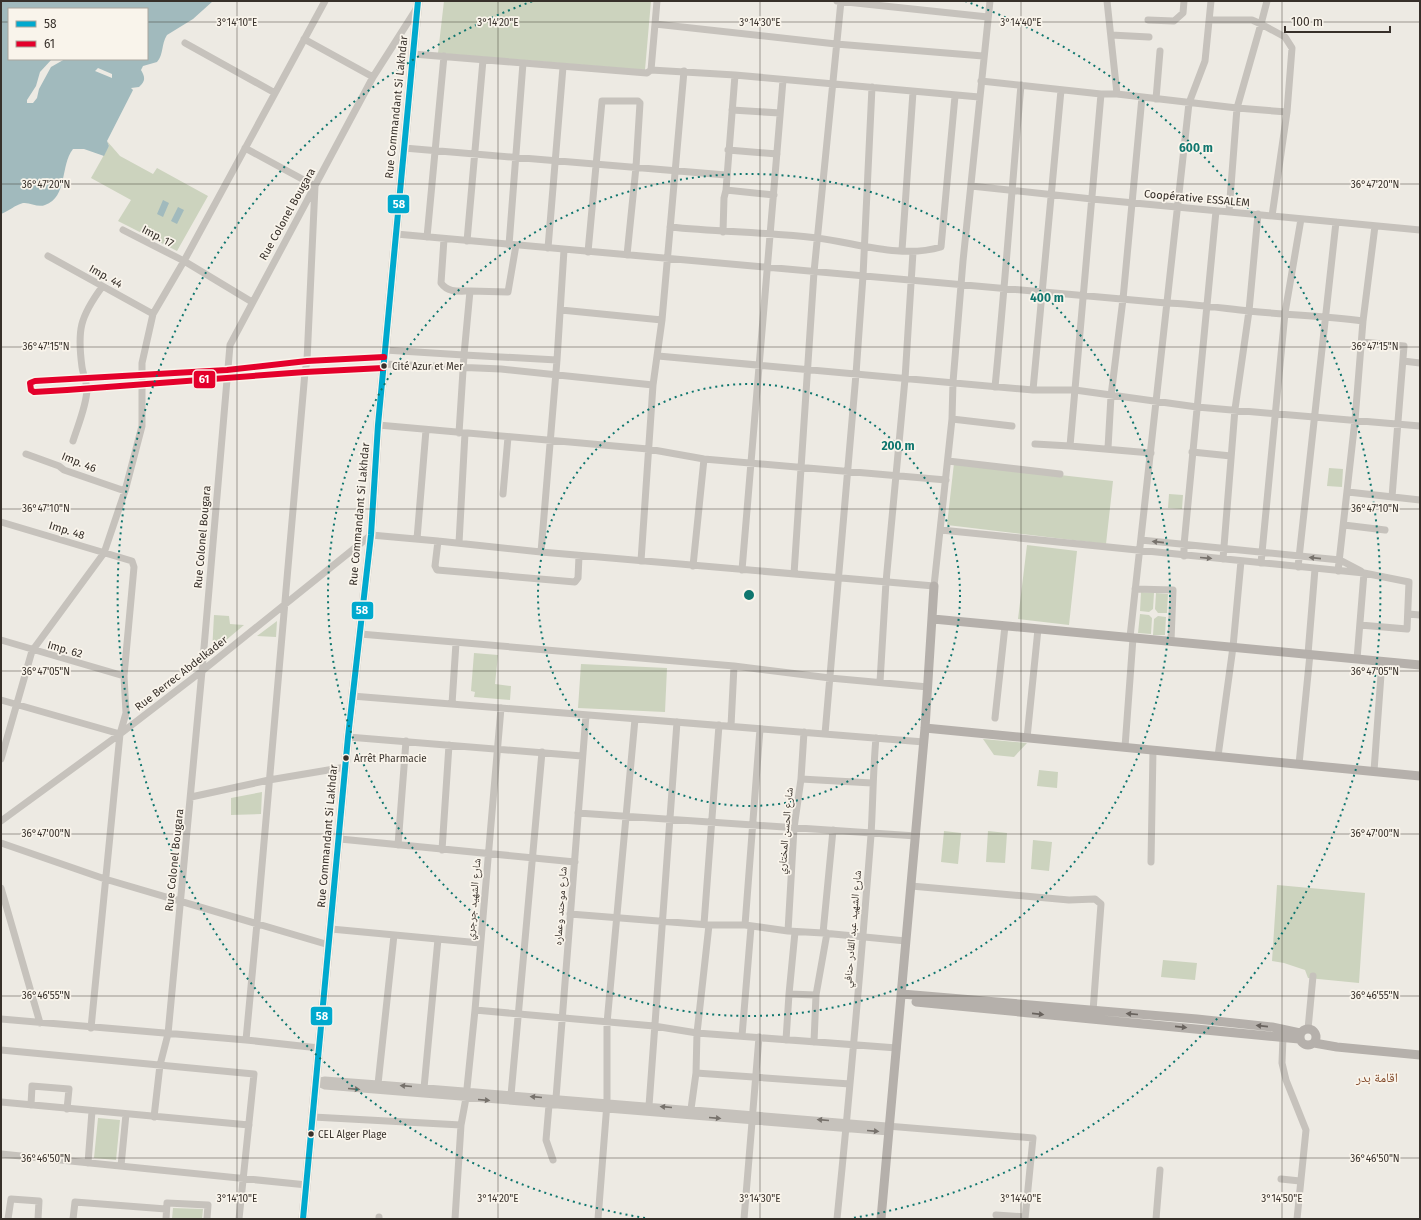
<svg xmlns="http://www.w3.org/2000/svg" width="1421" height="1220" font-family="'Fira Sans','Noto Naskh Arabic',sans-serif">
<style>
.green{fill:#ccd3be}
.water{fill:#a1babd;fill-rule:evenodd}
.pier{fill:#edeae3}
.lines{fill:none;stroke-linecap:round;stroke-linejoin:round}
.minor{stroke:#c6c2bc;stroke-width:7}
.major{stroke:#b5b0ab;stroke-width:9}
.bus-1-casing{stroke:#f9f4eb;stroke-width:9}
.bus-2-casing{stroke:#f9f4eb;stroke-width:9}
.bus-1{stroke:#00a9ce;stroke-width:6}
.bus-2{stroke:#e4002b;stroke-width:6}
.oneway{fill:#77726c}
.oneway2{fill:#69635e}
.ticks{fill:none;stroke:#37302a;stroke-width:1;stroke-opacity:0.45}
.ring{fill:none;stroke:#0f766e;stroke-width:2;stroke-dasharray:2 4}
.bus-dot{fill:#37302a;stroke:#f9f4eb;stroke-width:1.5}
.labels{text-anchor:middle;stroke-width:3.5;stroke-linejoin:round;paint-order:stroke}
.bus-label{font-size:10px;fill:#37302a;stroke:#f9f4eb;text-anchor:start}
.street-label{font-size:11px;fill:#37302a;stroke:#f9f4eb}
.quarter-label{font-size:13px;fill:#814828;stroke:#f9f4eb}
.ticks-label{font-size:10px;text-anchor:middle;fill:#37302a;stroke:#f9f4eb;stroke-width:3.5;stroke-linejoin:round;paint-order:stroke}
.centre{fill:#0f766e;stroke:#f9f4eb;stroke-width:2}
.ring-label{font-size:12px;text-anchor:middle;font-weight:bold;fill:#0f766e;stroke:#f9f4eb;stroke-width:3.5;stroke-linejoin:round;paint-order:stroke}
.line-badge{stroke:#f9f4eb;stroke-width:1.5}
.badge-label{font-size:11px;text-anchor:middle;font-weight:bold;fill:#fff}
</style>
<rect width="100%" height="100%" fill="#edeae3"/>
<path class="green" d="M 444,1 L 651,1 L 645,70 L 438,53 Z
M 107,141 L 120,156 L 153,174 L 157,168 L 208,196 L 177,251 L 118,221 L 131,200 L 91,178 L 109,146 Z
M 954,463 L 1113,481 L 1106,544 L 947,525 Z
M 1329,468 L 1343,469 L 1342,487 L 1327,486 Z
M 1169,494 L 1183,495 L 1182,509 L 1168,508 Z
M 1027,545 L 1077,551 L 1069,625 L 1018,619 Z
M 1141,592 L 1154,593 L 1153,609 L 1149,612 L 1140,611 Z
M 1156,593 L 1168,594 L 1167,613 L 1158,613 L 1155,609 Z
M 1140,614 L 1149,615 L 1152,618 L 1151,634 L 1138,633 Z
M 214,615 L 229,616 L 230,624 L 244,625 L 212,652 Z
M 1158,616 L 1166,617 L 1165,635 L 1153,635 L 1154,619 Z
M 277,621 L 276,637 L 257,636 Z
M 474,653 L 498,655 L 495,684 L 511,686 L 510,700 L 474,697 L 475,692 L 471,691 Z
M 581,664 L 667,668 L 665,712 L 578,708 Z
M 983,739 L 1027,743 L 1014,757 L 994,755 Z
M 1039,770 L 1058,772 L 1057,788 L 1037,786 Z
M 262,792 L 261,814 L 231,815 L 231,798 Z
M 944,831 L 961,833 L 958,864 L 941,862 Z
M 988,831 L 1007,833 L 1005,863 L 986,862 Z
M 1033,840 L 1052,842 L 1049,871 L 1031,869 Z
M 1277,885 L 1365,893 L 1359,983 L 1308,978 L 1305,970 L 1284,963 L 1272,961 Z
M 1163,960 L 1197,963 L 1195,980 L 1161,977 Z
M 98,1118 L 120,1120 L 116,1160 L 94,1158 Z
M 173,1208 L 203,1209 L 202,1219 L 172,1219 Z"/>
<path class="water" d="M 1,1 L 213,1 L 193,19 L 167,35 C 161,44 164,54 157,62 L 143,66 L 141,70 C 145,77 146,81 139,87 L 131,88 L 133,90 L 107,141 L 109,146 L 104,156 L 84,149 L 73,149 C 60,165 68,197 45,205 C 38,208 30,202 23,203 C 15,205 9,211 1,214 ZM 9,9 L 147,9 L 147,59 L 9,59 Z
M 163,200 L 169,203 L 163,217 L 157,214 Z
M 178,207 L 184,210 L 177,224 L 171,221 Z"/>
<path class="pier" d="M 52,59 L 65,59 L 51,67 L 39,89 L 37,98 L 33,103 L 27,103 L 27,100 L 36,86 L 40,72 Z
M 98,68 L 112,74 L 112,78 L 95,71 Z"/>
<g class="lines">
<path class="minor" d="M 657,1 L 651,70 L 735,75 L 979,97
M 837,1 L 988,17
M 1107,1 L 1117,94
M 1148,20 L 1174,21 L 1183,13 L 1184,1
M 655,24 L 836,44 L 983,56
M 1111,35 L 1149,37
M 304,39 L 373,77
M 185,43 L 275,93
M 413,54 L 647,73 L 651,70
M 981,81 L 1101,94 L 1117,94 L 1237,108 L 1261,24 L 1252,20 L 1210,20
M 1101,94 L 1070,446 L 1151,453
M 1156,99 L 1160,51
M 732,110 L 780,113
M 245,148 L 315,186 L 307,361 L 305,372 L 257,923 L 246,1040
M 404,148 L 726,175
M 728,150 L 777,154
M 971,186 L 1092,199 L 1420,230
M 726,190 L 774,195
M 1229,212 L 1237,108 L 1287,112 L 1292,48 L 1285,37 L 1261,24 L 1267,1
M 1272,216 L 1287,112
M 670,227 C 719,232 768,232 817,238 C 857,243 901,259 941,247 L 955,96
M 123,230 L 184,261 L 252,302
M 723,232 L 724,198 L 726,190 L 735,75
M 396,234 L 1166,303 C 1194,304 1221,308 1249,311 C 1287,315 1325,316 1363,321
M 427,237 L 444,56
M 444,239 L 441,283 C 448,293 459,291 470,291
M 467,241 L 483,60
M 509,245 L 523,63
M 548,248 L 563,67
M 902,250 L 913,92
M 588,252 L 602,101 L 638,101 L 640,103 L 636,167 L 627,255
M 48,256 L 153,314
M 561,310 L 662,320
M 1362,342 L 1404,346 L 1392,497
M 385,350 L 464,355 L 470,291 L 508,292 L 516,245
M 658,356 L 1033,390 L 1075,390 L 1197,407 L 1420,426
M 1403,361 L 1420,363
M 383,364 L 501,369 L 653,385
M 383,368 L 305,372 L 67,390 L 34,392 L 31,390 L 30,383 L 35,381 L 227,370 L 307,361 L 384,357
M 995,387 C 1005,286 1012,186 1021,85
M 1033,390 L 1061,90
M 952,419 L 1012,426
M 378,425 L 648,449 L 704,459 L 946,480
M 459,433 L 464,355 L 557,360
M 73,441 C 78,425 86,407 87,390 C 87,383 83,374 82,367 C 77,330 80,317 102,287
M 1035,444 L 1070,446
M 1108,448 L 1111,396 L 1123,299 L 1142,97
M 1192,452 L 1231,456
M 26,454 L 59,466 L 64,470 L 125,491
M 948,461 L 1060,474
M 1348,492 L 1420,500
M 503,494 L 508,437
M 1,522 L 132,561 L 134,567 L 124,676 L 126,713 L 120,734 L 91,1028
M 1344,525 L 1385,530
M 941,530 L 1364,573 L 1409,582 L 1407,629 L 1360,625
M 417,539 L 426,430
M 1141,540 L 1340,560 L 1361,571
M 438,541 L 435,566 L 437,570 L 575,582 L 578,578 L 579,556
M 459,543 L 465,433
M 541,552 L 557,360 L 564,250
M 1184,556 L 1184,545 L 1216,211
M 1223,559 L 1235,409 L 1249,311 L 1258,214
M 641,561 L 653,385 L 662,320 L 684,71
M 1261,563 L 1285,313 L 1301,219
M 693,566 L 704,459
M 1298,567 L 1336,222
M 742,570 L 783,80
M 1338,571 L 1355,420 L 1363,321 L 1375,226
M 794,574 L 814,272 L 841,1
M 1135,589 L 1173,590 L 1171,641
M 1408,614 L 1420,615
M 360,634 L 734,666 L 830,678 L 928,687
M 1130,637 L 1189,103 L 1205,61 L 1211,1
M 1,640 L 124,676
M 1308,654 L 1315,569
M 1357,659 L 1364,573
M 880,682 L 886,582 L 905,379 L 913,252
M 352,696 L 924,742
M 1,700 L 120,734
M 452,704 L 456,643
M 995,718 L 1005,626
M 731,726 L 734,666
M 825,734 L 856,374 L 863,276 L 872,87
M 348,737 L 582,756
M 1027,738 L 1038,629
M 1125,747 L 1133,638
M 1218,756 L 1233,647 L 1241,561
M 1,759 L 32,651 L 104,553 L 125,491 L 142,426 L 142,363 L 153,314 L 184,261 L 325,1
M 1299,764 L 1310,654
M 1374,771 L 1382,661
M 801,779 L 872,783
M 191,797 L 269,780 L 346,767
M 578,813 L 916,836
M 1,821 L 120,734 L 202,671 L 371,535 L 438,541 L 541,552 L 934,586 L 952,419 L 953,382 L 963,261 L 990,1
M 340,839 L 575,862
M 1,843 L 105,879 L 329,945
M 398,845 L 406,741
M 442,850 L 449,745
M 1151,862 L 1153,750
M 911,886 L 1069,900 L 1095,899 L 1101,904 L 1093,1011
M 1,888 L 40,1023
M 570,914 L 709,925 L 745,925 L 788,931 L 823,933 L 906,941
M 704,924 L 719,725
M 745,925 L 760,729
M 331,929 L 480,943
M 788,931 L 794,828 L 801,779 L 804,732
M 795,932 L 789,994 L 816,995
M 823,933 L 833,830
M 475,1010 L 654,1026 L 697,1033 L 897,1048
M 1,1019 L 246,1040 L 319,1048
M 1308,1029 L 1313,976
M 742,1036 L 751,927
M 1283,1037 L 1282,1063 L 1286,1080 L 1306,1130 L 1297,1219
M 786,1040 L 789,994
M 814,1042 L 816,995 L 827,933
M 1,1050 L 254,1074 L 239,1219
M 696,1073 L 850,1084
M 316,1082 L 325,1080 L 378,1084 L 1033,1138 L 1025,1219
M 316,1082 L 325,1086 L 889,1132
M 378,1084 L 394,935
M 424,1088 L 438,939
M 511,1095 L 542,752
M 556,1098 L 586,715
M 1,1102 L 249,1125
M 31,1105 L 32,1086 L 69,1089 L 67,1109
M 549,1105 L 546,1140 L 553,1160
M 649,1106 L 677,722
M 691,1109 L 696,1073 L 697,1033 L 709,925
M 154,1117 L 160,1065 L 168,1034 L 202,671 L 230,345 L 373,77 L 417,8
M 313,1117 L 461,1125
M 1,1154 L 307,1185
M 88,1163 L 92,1111
M 121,1166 L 126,1114
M 1281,1179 L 1300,1181
M 996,1215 L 1025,1217
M 8,1219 L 11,1199 L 39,1201 L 38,1219
M 73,1219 L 75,1202 L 166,1209
M 166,1219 L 167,1203 L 208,1205 L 207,1219
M 379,1219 L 379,1217
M 455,1219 L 461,1125 L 466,1098 L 475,1010 L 501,708
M 598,1219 L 607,1103 L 607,1023 L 635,719
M 744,1219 L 759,1037
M 837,1219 C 850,1091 861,963 871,835 C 873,803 873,770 876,738
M 1156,1219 L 1160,1170"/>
<path class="major" d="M 933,619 L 1420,665
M 925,728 L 1420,776
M 902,994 L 1197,1019 L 1272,1027 L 1300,1033
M 916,1002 L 1299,1039
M1300 1037a8 8 0 1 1 16 0a8 8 0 1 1-16 0Z
M 1314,1043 L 1337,1047 L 1420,1055
M 303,1219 L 348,737 L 371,535 L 378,425 L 418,1
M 881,1219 L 925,728 L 934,586"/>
<defs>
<path id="bus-1" d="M 303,1219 L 348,737 L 371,535 L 378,425 L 418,1"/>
<path id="bus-2" d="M 383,368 L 305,372 L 67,390 L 34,392 L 31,390 L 30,383 L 35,381 L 227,370 L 307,361 L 384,357"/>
</defs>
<use href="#bus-1" class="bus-1-casing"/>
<use href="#bus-2" class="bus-2-casing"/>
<use href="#bus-1" class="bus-1"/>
<use href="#bus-2" class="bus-2"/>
</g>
<defs><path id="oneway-solid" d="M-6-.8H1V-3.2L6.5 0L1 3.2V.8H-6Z"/></defs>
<g class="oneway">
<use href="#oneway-solid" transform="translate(1158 542) rotate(-174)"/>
<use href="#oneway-solid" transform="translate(1206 558) rotate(5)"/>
<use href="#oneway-solid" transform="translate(1315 558) rotate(-174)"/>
<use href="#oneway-solid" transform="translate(406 1086) rotate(-175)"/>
<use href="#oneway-solid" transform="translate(354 1089) rotate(5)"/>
<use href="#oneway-solid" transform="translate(536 1097) rotate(-175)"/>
<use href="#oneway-solid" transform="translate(484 1100) rotate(5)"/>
<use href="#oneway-solid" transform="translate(666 1107) rotate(-175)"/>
<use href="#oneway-solid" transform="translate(715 1118) rotate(5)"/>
<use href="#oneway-solid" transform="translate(823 1120) rotate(-175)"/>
<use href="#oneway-solid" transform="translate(873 1131) rotate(5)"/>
</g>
<g class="oneway2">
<use href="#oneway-solid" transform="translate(1038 1014) rotate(6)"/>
<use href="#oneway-solid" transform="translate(1132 1014) rotate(-175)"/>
<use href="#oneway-solid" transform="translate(1262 1026) rotate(-174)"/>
<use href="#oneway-solid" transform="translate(1181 1027) rotate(6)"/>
</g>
<path class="ticks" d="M 237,1 L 237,1219M 498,1 L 498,1219M 760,1 L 760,1219M 1021,1 L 1021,1219M 1282,1 L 1282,1219M 1,22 L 9,22M 147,22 L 1420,22M 1,184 L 1420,184M 1,347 L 1420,347M 1,509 L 1420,509M 1,671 L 1420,671M 1,834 L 1420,834M 1,996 L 1420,996M 1,1158 L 1420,1158"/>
<g class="ring">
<circle cx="749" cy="595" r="211"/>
<circle cx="749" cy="595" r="421"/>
<path d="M645 1218A632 632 0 0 1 533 1M965 1A632 632 0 0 1 853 1218"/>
</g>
<g class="bus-dot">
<circle cx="384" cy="366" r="3.5"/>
<circle cx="346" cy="758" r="3.5"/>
<circle cx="311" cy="1134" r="3.5"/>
</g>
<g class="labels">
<g class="bus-label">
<text x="392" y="370">Cité Azur et Mer</text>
<text x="354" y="762">Arrêt Pharmacie</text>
<text x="318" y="1138">CEL Alger Plage</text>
</g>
<g class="street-label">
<text transform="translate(396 107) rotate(-84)" y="4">Rue Commandant Si Lakhdar</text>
<text transform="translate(1197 198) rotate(5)" y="4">Coopérative ESSALEM</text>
<text transform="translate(287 214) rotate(-61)" y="4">Rue Colonel Bougara</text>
<text transform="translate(158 236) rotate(27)" y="4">Imp. 17</text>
<text transform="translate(106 276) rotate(29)" y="4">Imp. 44</text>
<text transform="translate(79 462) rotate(22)" y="4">Imp. 46</text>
<text transform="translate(359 514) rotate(-85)" y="4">Rue Commandant Si Lakhdar</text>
<text transform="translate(67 530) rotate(17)" y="4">Imp. 48</text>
<text transform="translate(202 537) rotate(-85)" y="4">Rue Colonel Bougara</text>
<text transform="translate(65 649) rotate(16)" y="4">Imp. 62</text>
<text transform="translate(181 673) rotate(-38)" y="4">Rue Berrec Abdelkader</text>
<text transform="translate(785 831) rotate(-85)" y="4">شارع الحسن المختاري</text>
<text transform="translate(327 836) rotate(-85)" y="4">Rue Commandant Si Lakhdar</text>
<text transform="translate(174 860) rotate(-84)" y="4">Rue Colonel Bougara</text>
<text transform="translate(473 899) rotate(-85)" y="4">شارع الشهيد جرجري</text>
<text transform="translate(560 906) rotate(-86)" y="4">شارع موحند وعماره</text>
<text transform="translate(852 929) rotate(-85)" y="4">شارع الشهيد عبد القادر حنافي</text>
</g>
<g class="quarter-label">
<text x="1377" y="1082">اقامة بدر</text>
</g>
</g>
<g class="ticks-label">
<text x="237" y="26">3°14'10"E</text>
<text x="498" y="26">3°14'20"E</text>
<text x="760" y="26">3°14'30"E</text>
<text x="1021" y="26">3°14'40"E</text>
<text x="46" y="188">36°47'20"N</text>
<text x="1375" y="188">36°47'20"N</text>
<text x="46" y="350">36°47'15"N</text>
<text x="1375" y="350">36°47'15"N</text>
<text x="46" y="512">36°47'10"N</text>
<text x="1375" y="512">36°47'10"N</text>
<text x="46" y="675">36°47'05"N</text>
<text x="1375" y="675">36°47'05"N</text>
<text x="46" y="837">36°47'00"N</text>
<text x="1375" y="837">36°47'00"N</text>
<text x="46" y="999">36°46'55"N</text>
<text x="1375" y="999">36°46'55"N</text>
<text x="46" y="1162">36°46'50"N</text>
<text x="1375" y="1162">36°46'50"N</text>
<text x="237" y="1202">3°14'10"E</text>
<text x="498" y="1202">3°14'20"E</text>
<text x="760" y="1202">3°14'30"E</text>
<text x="1021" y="1202">3°14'40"E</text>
<text x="1282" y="1202">3°14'50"E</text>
</g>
<circle cx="749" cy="595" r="6" class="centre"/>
<g class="ring-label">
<text x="1196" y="152">600 m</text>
<text x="1047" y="302">400 m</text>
<text x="898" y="450">200 m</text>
</g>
<g class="line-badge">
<rect x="387" y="194" width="23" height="20" rx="4" fill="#00a9ce"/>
<rect x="193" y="370" width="23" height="19" rx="4" fill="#e4002b"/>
<rect x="351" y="601" width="23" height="19" rx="4" fill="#00a9ce"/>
<rect x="310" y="1006" width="23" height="20" rx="4" fill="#00a9ce"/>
</g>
<g class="badge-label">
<text x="399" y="208">58</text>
<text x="204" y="383">61</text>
<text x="362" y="614">58</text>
<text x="322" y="1020">58</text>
</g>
<rect width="1421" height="1220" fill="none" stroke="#37302a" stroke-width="4"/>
<rect x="8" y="8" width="140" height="52" fill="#f9f4eb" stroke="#aba69e"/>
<rect x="16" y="21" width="20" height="6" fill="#00a9ce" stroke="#aba69e"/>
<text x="44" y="28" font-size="12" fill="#37302a">58</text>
<rect x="16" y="41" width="20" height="6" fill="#e4002b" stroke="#aba69e"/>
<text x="44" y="48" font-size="12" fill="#37302a">61</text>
<path d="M1285 26v6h105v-6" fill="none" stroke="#37302a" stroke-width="2"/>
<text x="1291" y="26" font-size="12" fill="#37302a" stroke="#f9f4eb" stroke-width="3" paint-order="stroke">100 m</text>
</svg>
